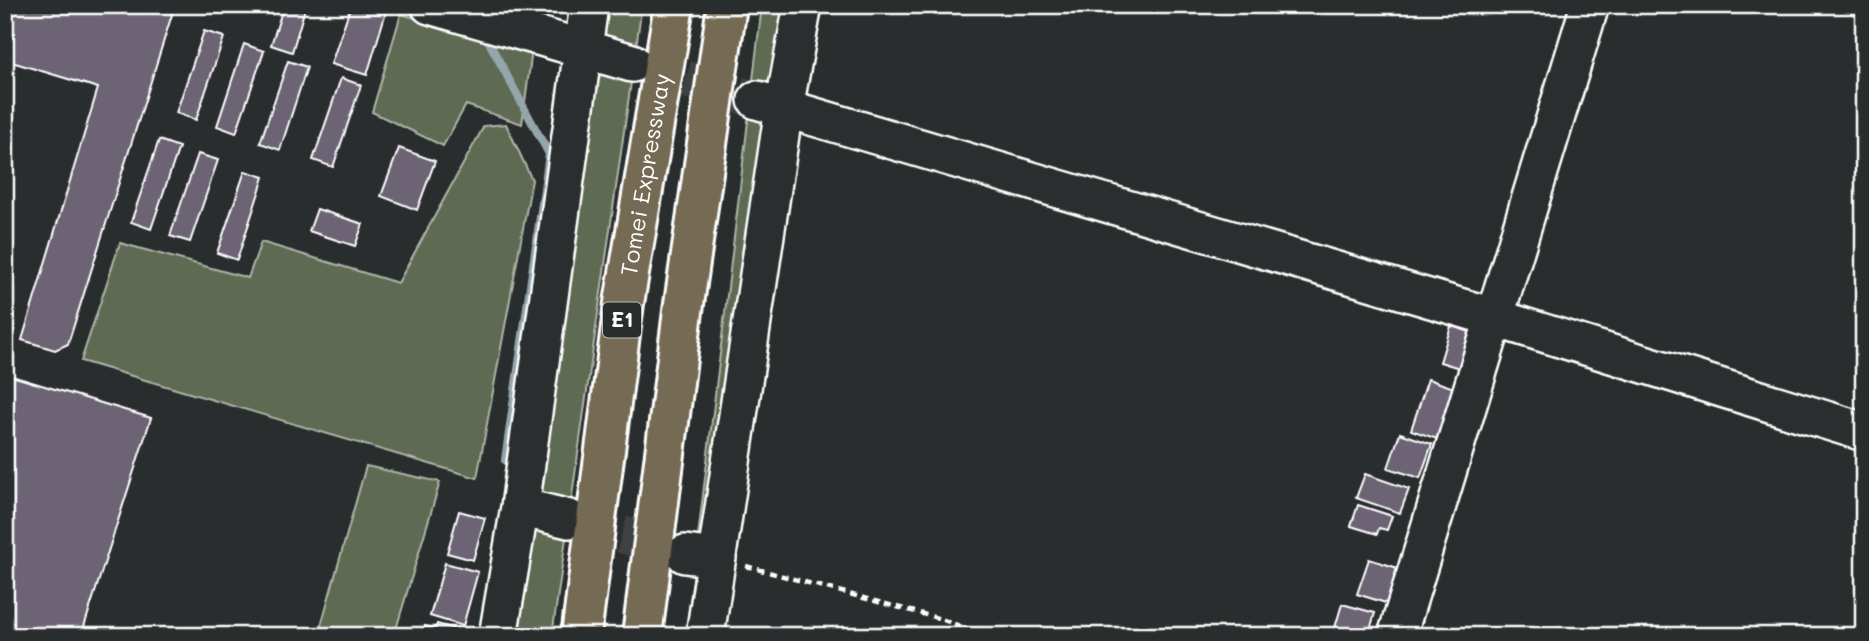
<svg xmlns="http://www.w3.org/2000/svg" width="1869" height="641" font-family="Mali,sans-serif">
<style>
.green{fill:#5f6b53;stroke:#afb5a9;stroke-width:2}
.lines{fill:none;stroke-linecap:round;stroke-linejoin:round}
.stream{stroke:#95a5ac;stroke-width:8}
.building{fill:#6c6474;stroke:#fff;stroke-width:2}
.minor-tunnel{stroke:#3f4243;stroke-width:37;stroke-dasharray:37 18;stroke-linecap:butt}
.minor-casing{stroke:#fff;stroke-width:42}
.highway-casing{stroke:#fff;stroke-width:44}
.path{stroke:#fff;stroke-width:4.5;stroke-dasharray:7 5;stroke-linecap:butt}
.minor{stroke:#2a2d2e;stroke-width:37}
.highway{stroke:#746b52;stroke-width:38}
.labels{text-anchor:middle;stroke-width:6;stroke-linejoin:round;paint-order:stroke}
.shield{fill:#2a2d2e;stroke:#bfc0c0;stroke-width:2}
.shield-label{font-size:21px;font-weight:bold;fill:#fff}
.street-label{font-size:23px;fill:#fff;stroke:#2a2d2e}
</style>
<rect width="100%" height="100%" fill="#2a2d2e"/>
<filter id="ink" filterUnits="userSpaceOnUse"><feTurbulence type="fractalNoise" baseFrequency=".0143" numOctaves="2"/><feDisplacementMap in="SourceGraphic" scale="14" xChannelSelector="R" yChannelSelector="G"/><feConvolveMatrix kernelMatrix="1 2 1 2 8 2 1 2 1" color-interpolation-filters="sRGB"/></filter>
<g filter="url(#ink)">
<path class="green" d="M 601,5 L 642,5 L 552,636 L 507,636 Z
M 762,5 L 809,5 L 709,636 L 686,636 Z
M 401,14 L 532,50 L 522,124 L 466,105 L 443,146 L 372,112 Z
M 506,124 L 532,180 L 477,478 L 81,361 L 120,243 L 248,278 L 261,242 L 398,283 L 484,126 Z
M 366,466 L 440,482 L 394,636 L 318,636 Z"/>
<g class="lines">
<path class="stream" d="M 483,31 L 549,154 L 505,460"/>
</g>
<path class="building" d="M 5,5 L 175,5 L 68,344 L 55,350 L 22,340 L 98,88 L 5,60 Z
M 284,5 L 306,5 L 292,52 L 271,45 Z
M 351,5 L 388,5 L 367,75 L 331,64 Z
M 204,31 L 224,37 L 196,120 L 176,113 Z
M 244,44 L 264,51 L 236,133 L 217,126 Z
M 288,61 L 307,67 L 280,150 L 260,143 Z
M 341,78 L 361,85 L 333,167 L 313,160 Z
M 159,140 L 179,147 L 151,229 L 131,222 Z
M 399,148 L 435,161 L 417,210 L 381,196 Z
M 198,154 L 218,160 L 190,242 L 170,236 Z
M 245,171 L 264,177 L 237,260 L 217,253 Z
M 317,209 L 363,224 L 355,246 L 309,231 Z
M 1451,326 L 1477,334 L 1466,370 L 1440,362 Z
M 5,374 L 151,418 L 81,636 L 5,636 Z
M 1428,379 L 1460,390 L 1443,441 L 1411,430 Z
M 1400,433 L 1432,444 L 1420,478 L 1388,468 Z
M 1365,474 L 1409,489 L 1400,513 L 1356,498 Z
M 1358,505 L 1392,516 L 1387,530 L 1379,528 L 1377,534 L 1351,526 Z
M 459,511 L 485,518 L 473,560 L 447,553 Z
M 1369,559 L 1401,569 L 1389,604 L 1357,594 Z
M 445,563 L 478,572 L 463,626 L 430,616 Z
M 1342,604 L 1375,613 L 1368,636 L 1351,636 L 1334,631 Z
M 437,624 L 458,630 L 456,636 L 422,636 L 425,626 L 435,629 Z"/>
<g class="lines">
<path class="minor-tunnel" d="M 633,64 L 757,100
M 569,519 L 684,553"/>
<defs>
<path id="minor" d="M 430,5 L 632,63
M 757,100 L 1479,313 L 1864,432
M 520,507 L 569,519
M 685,554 L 717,558
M 498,636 L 520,507 L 589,5
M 705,636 L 784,108 L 803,5
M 1397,636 L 1590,5"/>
<g id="highway">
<path id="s1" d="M 581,636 L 624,303 L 674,5"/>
<path d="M 642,636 L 683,311 L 727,5"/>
</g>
</defs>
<use href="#minor" class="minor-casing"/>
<use href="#highway" class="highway-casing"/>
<path class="path" d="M 746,566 L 941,619 L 987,636
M 1858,636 L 1864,616"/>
<use href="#minor" class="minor"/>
<use href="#highway" class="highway"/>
</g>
</g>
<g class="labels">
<rect class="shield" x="603" y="302.5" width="38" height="35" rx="5"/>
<g class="shield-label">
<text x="622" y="327">E1</text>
</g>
<g class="street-label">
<text dy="8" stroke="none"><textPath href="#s1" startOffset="466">Tomei Expressway</textPath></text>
</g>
</g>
<rect width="1869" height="641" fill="none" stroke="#2a2d2e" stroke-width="28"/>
<rect x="14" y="14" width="1841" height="613" fill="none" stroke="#fff" stroke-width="2.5" filter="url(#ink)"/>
</svg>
